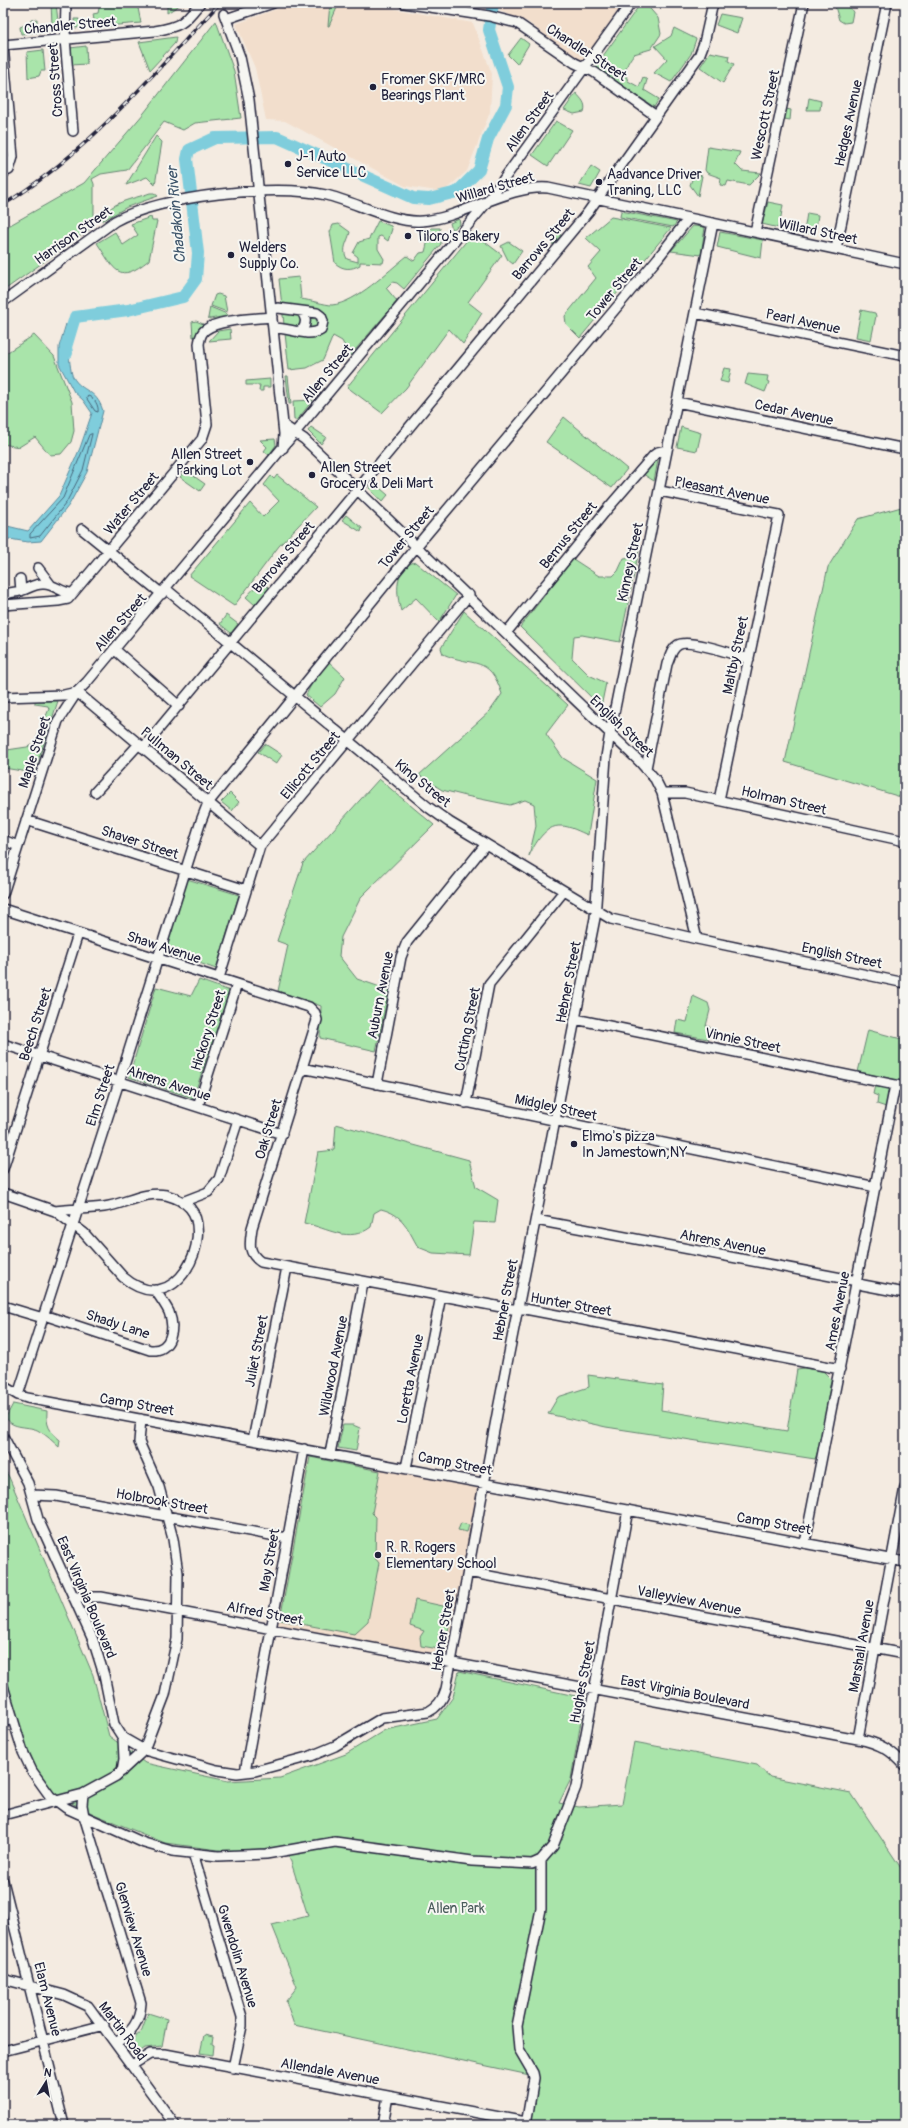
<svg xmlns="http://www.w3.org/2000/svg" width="908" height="2128" font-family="Pangolin,sans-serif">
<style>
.built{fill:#f2decc}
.green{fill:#a9e4aa;stroke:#668372}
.water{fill:#7fcddc;stroke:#5a899c}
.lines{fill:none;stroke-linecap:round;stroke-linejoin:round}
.shore{stroke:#47667b;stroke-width:1}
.river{stroke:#7fcddc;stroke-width:12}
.minor-tunnel{stroke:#cac3c0;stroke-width:9;stroke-dasharray:9 4.5;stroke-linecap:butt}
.minor-casing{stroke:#22223b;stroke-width:12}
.minor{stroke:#f6f6f2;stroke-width:9}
.rail-casing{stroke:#22223b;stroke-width:3.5}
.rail{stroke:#f6f6f2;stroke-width:2;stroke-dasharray:6;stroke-linecap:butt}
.poi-dot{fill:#22223b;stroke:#f6f6f2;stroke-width:1.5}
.labels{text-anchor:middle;stroke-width:4;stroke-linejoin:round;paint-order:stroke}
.street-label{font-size:14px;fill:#22223b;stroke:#f6f6f2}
.poi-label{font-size:14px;fill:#22223b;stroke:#f6f6f2;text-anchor:start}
.park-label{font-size:14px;fill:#4a5c5c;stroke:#f6f6f2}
.water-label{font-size:15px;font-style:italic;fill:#3e556b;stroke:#f6f6f2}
</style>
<rect width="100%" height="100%" fill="#f4ebe1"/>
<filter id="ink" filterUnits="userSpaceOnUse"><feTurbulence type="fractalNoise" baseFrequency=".025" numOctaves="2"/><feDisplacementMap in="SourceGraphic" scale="8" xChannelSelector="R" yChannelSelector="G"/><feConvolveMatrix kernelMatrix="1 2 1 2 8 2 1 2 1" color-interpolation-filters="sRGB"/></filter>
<g filter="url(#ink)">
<path class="built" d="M 293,3 L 361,3 L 473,23 L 492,74 L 490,112 L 467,171 L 443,192 L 405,186 L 285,121 L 266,120 L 255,68 L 236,24 Z
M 501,3 L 624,3 L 581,62 L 528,22 L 500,11 Z
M 3,653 L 8,653 L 7,687 L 3,687 Z
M 310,1455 L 479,1488 L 448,1654 L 444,1656 L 281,1626 L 276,1623 L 306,1457 Z"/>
<path class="green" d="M 51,3 L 56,3 L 59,30 L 21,34 L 20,27 L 30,23 L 31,20 L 37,19 L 37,25 L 52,24 Z
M 100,3 L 137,3 L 141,23 L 95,27 L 93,14 L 98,13 Z
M 167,3 L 183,3 L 167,13 Z
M 330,3 L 339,3 L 329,26 L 328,26 Z
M 641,3 L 645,3 L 658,18 L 661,34 L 651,49 L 634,54 C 627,63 623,70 628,81 L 639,87 L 643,77 L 647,80 L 644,90 L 659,99 L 654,107 L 595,67 Z
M 834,3 L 846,3 L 853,12 L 851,22 L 844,23 L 839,20 Z
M 720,14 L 742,18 L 737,33 L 716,25 Z
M 74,19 L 79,19 L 80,25 L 92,24 L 92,26 L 75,28 Z
M 216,21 L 234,71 L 241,118 L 195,123 L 183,130 L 164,122 L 127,170 L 101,174 L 92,179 L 94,184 L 94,226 L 3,291 L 3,229 L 84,183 L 144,113 Z
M 674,28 L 696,39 L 691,54 L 671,82 L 654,73 L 667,59 L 655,46 L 671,36 Z
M 176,37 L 175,43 L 150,70 L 139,42 Z
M 521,38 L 529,44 L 517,64 L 508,55 Z
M 86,46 L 87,64 L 71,65 L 70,48 Z
M 43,50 L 45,71 L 41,71 L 39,76 L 28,78 L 27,52 Z
M 710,52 L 729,56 L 728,61 L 734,64 L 723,83 L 700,67 Z
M 576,93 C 581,99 587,103 584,112 L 574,114 L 564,110 Z
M 809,98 L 821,101 L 820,110 L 807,110 Z
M 786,109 L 791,110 L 790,120 L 784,119 Z
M 556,121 L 572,130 L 548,166 L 532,155 Z
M 156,136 L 162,142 L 155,185 L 147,177 L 126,185 Z
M 708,147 L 740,152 L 735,164 L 742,171 L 761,173 L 749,185 L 728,181 L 726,186 L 720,185 L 721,178 L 707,173 L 705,170 Z
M 591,166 L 600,172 L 591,188 L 579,185 Z
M 694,174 L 702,176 L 698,196 L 690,185 Z
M 150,193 L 154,193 L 158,196 L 127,207 L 102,221 C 106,202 134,199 150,193 Z
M 768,202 L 783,205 L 779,228 L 762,224 Z
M 621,211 L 677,222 L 673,227 L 620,217 Z
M 807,213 L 818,215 L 815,235 L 804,232 Z
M 151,217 L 152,221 L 157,221 L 149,260 C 118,285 115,270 97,243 L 115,232 L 123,245 L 138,235 L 131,224 Z
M 611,217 L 671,228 L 580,338 L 566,324 L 565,316 L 596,278 L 588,267 L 601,252 L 586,238 Z
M 459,219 L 460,224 L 452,230 L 450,223 Z
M 378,221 L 391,226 L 392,229 L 388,241 L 381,236 L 378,237 L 378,249 L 384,259 L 383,263 L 360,262 L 360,265 C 351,270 343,270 335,263 L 330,232 L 333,225 L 339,224 L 350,232 C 348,242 341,248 347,259 L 358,262 L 358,257 L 353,253 L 359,242 L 369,239 Z
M 693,226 L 705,227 L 701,255 L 671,251 Z
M 431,228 L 440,228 L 441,244 L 404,289 L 397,283 L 392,282 L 386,288 L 397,301 L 350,356 L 342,341 L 333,336 L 323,360 L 307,368 L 289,370 L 279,279 L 299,277 L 301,299 C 309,300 326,305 332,305 C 356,303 388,271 407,256 L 414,261 L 420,253 L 425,252 Z
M 551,228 L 561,235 L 553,245 L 550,233 Z
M 720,232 L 763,240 L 761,258 L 717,247 Z
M 473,233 L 502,255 L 468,302 L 482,313 L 463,344 L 449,329 L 406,388 L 382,413 L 347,387 Z
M 509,242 L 522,251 L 513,264 L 508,260 L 501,246 Z
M 218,294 L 224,296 L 227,312 L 211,306 L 215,295 Z
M 210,307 L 227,314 L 227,316 L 210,319 L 208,318 Z
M 861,310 L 875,313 L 876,316 L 871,340 L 856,337 Z
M 196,321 L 203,324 L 196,336 L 193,337 L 192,322 Z
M 230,329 L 231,339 L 209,341 L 218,331 Z
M 34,335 L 54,356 L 72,402 L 74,431 L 71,442 L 61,454 L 50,455 L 35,437 L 19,447 L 3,444 L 3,355 Z
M 724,368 L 731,369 L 728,383 L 720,381 Z
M 748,374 L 768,376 L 767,381 L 769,382 L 765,392 L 745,384 Z
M 286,376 L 288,376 L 291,404 L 289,404 Z
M 270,379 L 270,387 L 263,387 L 263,391 L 259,391 L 260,385 L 246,385 L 246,381 Z
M 313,400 L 297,420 L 294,420 L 293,401 Z
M 564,417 L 627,469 L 612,488 L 546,442 Z
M 311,427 L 326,437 L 321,444 L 308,431 Z
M 681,427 L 701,433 L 697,451 L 677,447 Z
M 275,439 L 276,445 L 269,455 L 264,451 L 267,447 L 260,440 Z
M 659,455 L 654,481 L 643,474 Z
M 185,470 L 205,484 L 200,491 L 180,477 Z
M 277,475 L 316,507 L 279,546 L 234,606 L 189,576 L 250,503 L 263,517 L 279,501 L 264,485 L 271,476 L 274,479 Z
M 373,482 L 388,495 L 382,502 L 369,488 Z
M 905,506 L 905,798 L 904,798 L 785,762 L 828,567 L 858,519 Z
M 346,515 L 362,528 L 361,532 L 342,520 Z
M 639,550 L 620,642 L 582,635 L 574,636 L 572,658 L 589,675 L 606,683 L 601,707 L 520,627 L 573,559 L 599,576 L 613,576 L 618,571 L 624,558 L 634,557 Z
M 415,562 L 456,595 L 439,622 L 416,598 L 401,611 C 396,594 394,567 415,562 Z
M 260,582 L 270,588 L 255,605 L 246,597 Z
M 464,611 L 568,705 L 546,734 L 563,758 L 597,779 L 588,835 C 580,832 570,826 561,826 C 545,825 535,844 529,856 L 536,826 L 534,804 L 525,800 L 510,805 L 466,796 L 442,790 L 419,775 L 490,711 L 502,694 C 489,654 474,668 443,654 L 441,648 Z
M 226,615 L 238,624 L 231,633 L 220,624 Z
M 327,660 L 345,677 L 335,694 L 320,707 L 306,695 L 318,671 Z
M 35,701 L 58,701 L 34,773 L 4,768 L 7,750 L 27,747 L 34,744 L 49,709 L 48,706 L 35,704 Z
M 265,744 L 282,755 L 276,764 L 258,752 Z
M 379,779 L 434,825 L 361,897 L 341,937 L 339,956 L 357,979 L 389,990 L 376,1051 L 320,1038 L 321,1006 L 278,991 L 288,945 L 277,941 L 303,863 Z
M 230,793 L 239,802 L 232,811 L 221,802 Z
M 187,879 L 239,895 L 216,969 L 165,951 Z
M 199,980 L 230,991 L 193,1098 L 129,1077 L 156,987 L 191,996 Z
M 693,996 L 708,1003 L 710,1010 L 706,1026 L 710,1027 L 708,1039 L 675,1033 L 677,1020 L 687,1022 Z
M 868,1030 L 905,1040 L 905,1066 L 902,1081 L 858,1072 Z
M 875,1085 L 889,1089 L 886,1107 L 877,1104 L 878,1096 L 873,1094 Z
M 336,1124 L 469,1160 L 476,1187 L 498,1200 L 495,1223 L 474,1222 L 469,1255 L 433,1253 L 418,1247 C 407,1228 404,1215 381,1209 L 374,1213 L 371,1227 C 349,1244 328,1228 304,1223 L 318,1152 L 334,1150 Z
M 804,1368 L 823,1371 L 831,1379 L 823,1436 L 815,1459 L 606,1427 L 548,1414 L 558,1397 L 589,1387 L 588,1375 L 663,1385 L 661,1410 L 787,1431 L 797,1369 Z
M 13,1404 L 47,1411 C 46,1425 49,1431 60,1440 L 59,1447 C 53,1442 47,1435 39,1431 C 30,1425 11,1430 6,1417 Z
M 343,1425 L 353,1425 L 360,1428 L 356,1451 L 338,1448 Z
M 310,1457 L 380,1471 L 372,1513 L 376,1517 L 375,1558 L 379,1563 L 368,1621 L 354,1634 L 280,1620 Z
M 3,1467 L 9,1477 L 93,1675 L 109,1736 L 145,1763 L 228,1781 L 280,1778 L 346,1754 L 385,1730 L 437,1719 L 453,1697 L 459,1671 L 585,1698 L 571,1779 L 559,1803 L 579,1807 L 622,1804 L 634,1742 L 757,1765 L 770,1777 L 851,1793 L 905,1874 L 905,2125 L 530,2125 L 539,2077 L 294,2025 L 286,2001 L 297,1987 L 272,1925 L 308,1916 L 286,1846 L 234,1852 L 165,1843 L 94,1814 L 53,1794 L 36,1768 L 22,1735 L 3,1672 Z
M 461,1523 L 469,1525 L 467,1532 L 458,1530 Z
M 415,1600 L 452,1608 L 445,1650 L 421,1646 L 420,1637 L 424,1631 L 410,1626 Z
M 148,2013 L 167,2019 L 162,2046 L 145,2048 L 135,2055 L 127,2044 L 141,2032 Z
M 204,2035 L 213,2037 L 212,2044 L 214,2045 L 213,2055 L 200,2053 Z"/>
<path class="water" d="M 66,324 C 68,334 69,370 73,377 C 82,393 96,388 103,411 L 87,472 L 69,505 L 41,541 L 28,542 L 3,538 L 3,525 L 28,531 L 59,496 L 80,448 L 92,413 L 83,400 L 74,392 L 59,364 L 59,347 Z"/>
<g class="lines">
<path class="shore" d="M 88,396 C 95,398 99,406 98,412 L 95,411 L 87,399 Z
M 92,434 L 83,470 L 66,503 L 40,536 L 30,538 L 30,534 L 63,498 L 89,435 Z"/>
<path class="river" d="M 67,353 L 66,347 L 75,317 L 128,310 L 183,297 L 196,279 L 198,253 L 187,159 L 189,150 L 215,138 L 277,137 L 413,198 L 429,199 L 457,192 L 479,170 L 488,139 L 506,105 L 508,87 L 489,30 L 493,3"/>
<path class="minor-tunnel" d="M 220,3 L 224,14"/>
<defs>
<path id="minor" d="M 66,3 L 65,39 L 73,131
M 404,3 L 489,16 L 517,23 L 575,63 L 594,72 L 656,116
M 224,14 L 240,57 L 249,100 L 284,434 L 283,448
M 226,19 L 273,3
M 3,172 L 9,170 L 13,157 L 3,45 L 155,31 C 182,26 183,24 200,3
M 755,232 L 804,3
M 836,249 L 887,3
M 3,302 L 115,221 C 160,196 275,183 326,195 C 356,202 392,223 422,221 C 463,218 507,185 548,188 L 905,264
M 271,310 L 278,308 L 317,313 L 321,316 L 323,321 L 321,330 C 307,338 288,327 273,328
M 695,313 L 905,356
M 299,331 L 303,329 C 307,322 306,317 301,311
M 677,402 L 905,449
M 283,425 L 304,439 C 417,546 528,655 640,762 L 655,779 L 662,793 L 697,939 L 905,983
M 660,491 L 779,515 L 719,800
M 82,529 L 162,594
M 38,568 L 50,584
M 20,579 L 21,591
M 166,589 L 428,807 L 449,822 L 611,919 L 697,939
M 3,597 C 8,591 14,593 20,591 C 29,589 34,583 44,584 C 55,584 62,594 73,593
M 3,605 L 58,601 L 68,599 L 202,439 L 207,424 L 199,344 C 200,339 200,334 205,330 C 219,319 254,319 272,317
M 506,633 L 609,507 L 654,455 L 658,452 L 667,450
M 114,649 L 179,706
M 3,697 L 64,695 L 77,692 L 87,682 L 488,201 L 631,3
M 143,748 L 588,212 L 699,56 L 704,43 L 713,3
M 646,768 L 667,664 C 670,658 671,649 678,645 C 688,638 736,655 749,659
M 95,792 L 139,744
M 662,793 L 685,793 L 905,841
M 26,820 L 246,890
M 3,840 L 18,846
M 3,894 L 58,721 L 77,692 L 260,846
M 3,909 L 309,1007 L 315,1013 L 317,1020 L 252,1228 C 250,1242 247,1253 261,1262 L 512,1309 L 525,1309 L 840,1369
M 219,978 L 260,846 L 469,595
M 575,1019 L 905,1087
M 3,1044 L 282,1134
M 302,1068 L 876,1187
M 377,1084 L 401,957 L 407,942 L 486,844
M 466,1103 L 489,984 L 564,891
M 198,1106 L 237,984
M 3,1169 L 78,934
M 3,1193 L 55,1211 L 84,1233 L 123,1277 C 177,1323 214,1236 190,1208 C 184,1201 173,1197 166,1195 C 144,1191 125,1204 104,1207 C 88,1209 71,1209 55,1211
M 182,1202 L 208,1192 L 219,1179 L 238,1120
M 536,1220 L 852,1280 L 863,1285 L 905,1293
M 3,1306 L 43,1318
M 44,1315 L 150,1350 C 172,1352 175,1328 169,1312 C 165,1304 160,1297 155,1290
M 3,1386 L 18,1395 L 27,1398 L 905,1562
M 18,1395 L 119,1082 L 201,821 L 208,803 L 416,547 L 658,258 L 689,218
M 3,1436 L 28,1483 L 38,1519 L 93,1640 L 104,1675 L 114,1724 L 123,1738 L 144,1750 L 217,1770 L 237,1773 L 255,1771 L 311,1756 L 335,1746 L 382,1718 L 428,1712 C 438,1707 443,1700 446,1689 L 498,1409 L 595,918 L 606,757 L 610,733 L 713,223
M 253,1440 L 287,1267
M 330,1454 L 363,1283
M 406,1468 L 441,1296
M 32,1495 L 56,1496 L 287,1538
M 805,1543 L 895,1085
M 468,1572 L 905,1654
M 73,1597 L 101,1597 L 858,1739 C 879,1743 892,1750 905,1766
M 3,1686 L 23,1752 L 32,1771 L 50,1796 L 66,1808 L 144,1843 L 172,1851 L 218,1856 L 266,1854 L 335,1842 L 472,1861 L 532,1864 L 541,1860 L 553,1846 L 576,1787 L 628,1510
M 3,1722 L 13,1719
M 858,1739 L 905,1487
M 122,1771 L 124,1759 L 123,1738
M 245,1772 L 304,1449
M 83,1794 L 82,1805 L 84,1816 L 141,2003 C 140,2023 131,2032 116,2043
M 3,1815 L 83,1794 L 116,1776 L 144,1750 L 165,1695 L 177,1639 L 178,1573 L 173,1539 L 159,1487 L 139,1442 L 141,1419
M 193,1853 L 242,2017 L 242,2026 L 233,2068
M 3,1881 L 64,2125
M 3,1979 L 64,1995 L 88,2006 L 175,2125
M 3,2051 L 104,2025
M 132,2065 L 150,2054 L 165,2054 L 526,2122
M 383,2125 L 388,2096
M 526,2125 L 534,2078 L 533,2073 L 519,2049 L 517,2026 L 541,1909 L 541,1860"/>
</defs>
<use href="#minor" class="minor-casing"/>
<use href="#minor" class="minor"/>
<defs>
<path id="rail" d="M 3,205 C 88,153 152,75 220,3"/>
</defs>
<use href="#rail" class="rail-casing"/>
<use href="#rail" class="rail"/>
</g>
</g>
<g class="poi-dot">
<circle cx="373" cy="87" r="4"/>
<circle cx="288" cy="164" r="4"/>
<circle cx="599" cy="182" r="4"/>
<circle cx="408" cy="236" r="4"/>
<circle cx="231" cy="255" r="4"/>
<circle cx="250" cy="462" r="4"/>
<circle cx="312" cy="475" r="4"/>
<circle cx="574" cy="1144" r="4"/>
<circle cx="378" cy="1555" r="4"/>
</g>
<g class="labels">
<g class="street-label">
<text transform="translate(70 25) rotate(-5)" y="5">Chandler Street</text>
<text transform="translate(587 52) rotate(33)" y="5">Chandler Street</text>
<text transform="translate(55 80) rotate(-94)" y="5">Cross Street</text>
<text transform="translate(765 115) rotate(-78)" y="5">Wescott Street</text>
<text transform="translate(529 121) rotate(-54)" y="5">Allen Street</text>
<text transform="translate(848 123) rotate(-78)" y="5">Hedges Avenue</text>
<text transform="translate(495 187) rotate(-16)" y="5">Willard Street</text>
<text transform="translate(818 231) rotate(12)" y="5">Willard Street</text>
<text transform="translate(73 235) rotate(-35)" y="5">Harrison Street</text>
<text transform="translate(543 244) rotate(-50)" y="5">Barrows Street</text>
<text transform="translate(614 289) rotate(-50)" y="5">Tower Street</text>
<text transform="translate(803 321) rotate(12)" y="5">Pearl Avenue</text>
<text transform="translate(327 373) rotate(-50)" y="5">Allen Street</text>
<text transform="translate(794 412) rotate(12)" y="5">Cedar Avenue</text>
<text transform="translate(722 490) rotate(11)" y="5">Pleasant Avenue</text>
<text transform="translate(131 503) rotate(-50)" y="5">Water Street</text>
<text transform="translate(568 535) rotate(-51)" y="5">Bemus Street</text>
<text transform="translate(406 537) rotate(-50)" y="5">Tower Street</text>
<text transform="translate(283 557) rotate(-50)" y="5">Barrows Street</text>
<text transform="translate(630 562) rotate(-78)" y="5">Kinney Street</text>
<text transform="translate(120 622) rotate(-49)" y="5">Allen Street</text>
<text transform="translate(735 655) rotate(-78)" y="5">Maltby Street</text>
<text transform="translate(622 726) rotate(44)" y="5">English Street</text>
<text transform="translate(34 752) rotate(-72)" y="5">Maple Street</text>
<text transform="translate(177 758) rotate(40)" y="5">Pullman Street</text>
<text transform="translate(310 765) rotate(-50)" y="5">Ellicott Street</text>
<text transform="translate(423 783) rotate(39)" y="5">King Street</text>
<text transform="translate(784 800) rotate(13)" y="5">Holman Street</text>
<text transform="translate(140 842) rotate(18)" y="5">Shaver Street</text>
<text transform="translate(164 947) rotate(18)" y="5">Shaw Avenue</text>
<text transform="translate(842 955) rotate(12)" y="5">English Street</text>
<text transform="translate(568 982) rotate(-79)" y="5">Hebner Street</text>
<text transform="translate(380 995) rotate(-79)" y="5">Auburn Avenue</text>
<text transform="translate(35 1024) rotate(-72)" y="5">Beech Street</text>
<text transform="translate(467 1029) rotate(-79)" y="5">Cutting Street</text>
<text transform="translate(208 1030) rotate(-72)" y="5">Hickory Street</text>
<text transform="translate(743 1040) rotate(12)" y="5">Vinnie Street</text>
<text transform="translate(169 1083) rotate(18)" y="5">Ahrens Avenue</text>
<text transform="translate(100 1095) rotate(-72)" y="5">Elm Street</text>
<text transform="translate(556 1107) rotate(12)" y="5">Midgley Street</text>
<text transform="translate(268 1129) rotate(-73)" y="5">Oak Street</text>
<text transform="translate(723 1242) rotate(11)" y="5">Ahrens Avenue</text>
<text transform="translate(505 1300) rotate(-79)" y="5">Hebner Street</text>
<text transform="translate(571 1304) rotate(10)" y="5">Hunter Street</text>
<text transform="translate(837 1311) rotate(-79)" y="5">Ames Avenue</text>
<text transform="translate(118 1324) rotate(18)" y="5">Shady Lane</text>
<text transform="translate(256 1351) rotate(-79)" y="5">Juliet Street</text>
<text transform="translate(333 1366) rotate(-79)" y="5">Wildwood Avenue</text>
<text transform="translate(410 1379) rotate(-79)" y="5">Loretta Avenue</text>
<text transform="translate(137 1404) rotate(10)" y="5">Camp Street</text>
<text transform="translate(455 1463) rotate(11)" y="5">Camp Street</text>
<text transform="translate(162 1501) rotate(10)" y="5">Holbrook Street</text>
<text transform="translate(774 1523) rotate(10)" y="5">Camp Street</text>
<text transform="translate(269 1560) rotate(-80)" y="5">May Street</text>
<text transform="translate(87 1597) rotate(67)" y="5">East Virginia Boulevard</text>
<text transform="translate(689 1600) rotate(11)" y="5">Valleyview Avenue</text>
<text transform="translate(265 1613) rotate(11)" y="5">Alfred Street</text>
<text transform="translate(443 1630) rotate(-80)" y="5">Hebner Street</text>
<text transform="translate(861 1646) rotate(-80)" y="5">Marshall Avenue</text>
<text transform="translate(582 1682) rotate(-79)" y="5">Hughes Street</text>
<text transform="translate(685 1692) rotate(11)" y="5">East Virginia Boulevard</text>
<text transform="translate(134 1929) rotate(73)" y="5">Glenview Avenue</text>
<text transform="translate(238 1956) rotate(73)" y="5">Gwendolin Avenue</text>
<text transform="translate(48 1999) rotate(76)" y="5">Elam Avenue</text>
<text transform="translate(123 2031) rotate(53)" y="5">Martin Road</text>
<text transform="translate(330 2071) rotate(10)" y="5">Allendale Avenue</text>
</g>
<g class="poi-label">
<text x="381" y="84">Fromer SKF/MRC<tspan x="381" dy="16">Bearings Plant</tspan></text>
<text x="296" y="161">J-1 Auto<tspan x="296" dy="16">Service LLC</tspan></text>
<text x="607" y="179">Aadvance Driver<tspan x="607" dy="16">Traning, LLC</tspan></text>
<text x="416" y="241">Tiloro's Bakery</text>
<text x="239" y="252">Welders<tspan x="239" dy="16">Supply Co.</tspan></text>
<text x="242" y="459" text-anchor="end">Allen Street<tspan x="242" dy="16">Parking Lot</tspan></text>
<text x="320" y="472">Allen Street<tspan x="320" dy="16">Grocery &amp; Deli Mart</tspan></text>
<text x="582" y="1141">Elmo's pizza<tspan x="582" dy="16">In Jamestown,NY</tspan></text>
<text x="386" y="1552">R. R. Rogers<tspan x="386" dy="16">Elementary School</tspan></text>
</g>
<g class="park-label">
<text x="456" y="1913">Allen Park</text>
</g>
<g class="water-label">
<text transform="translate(176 215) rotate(-95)" y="5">Chadakoin River</text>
</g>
</g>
<rect width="908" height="2128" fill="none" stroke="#f6f6f2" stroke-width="16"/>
<rect x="8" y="8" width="892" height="2112" fill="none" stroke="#22223b" stroke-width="1.5" filter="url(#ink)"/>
<g transform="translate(46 2082) rotate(11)" stroke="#f6f6f2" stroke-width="3" paint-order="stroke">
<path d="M0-3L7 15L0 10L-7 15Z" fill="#22223b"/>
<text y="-6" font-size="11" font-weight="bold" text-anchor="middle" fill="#22223b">N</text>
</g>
</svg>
